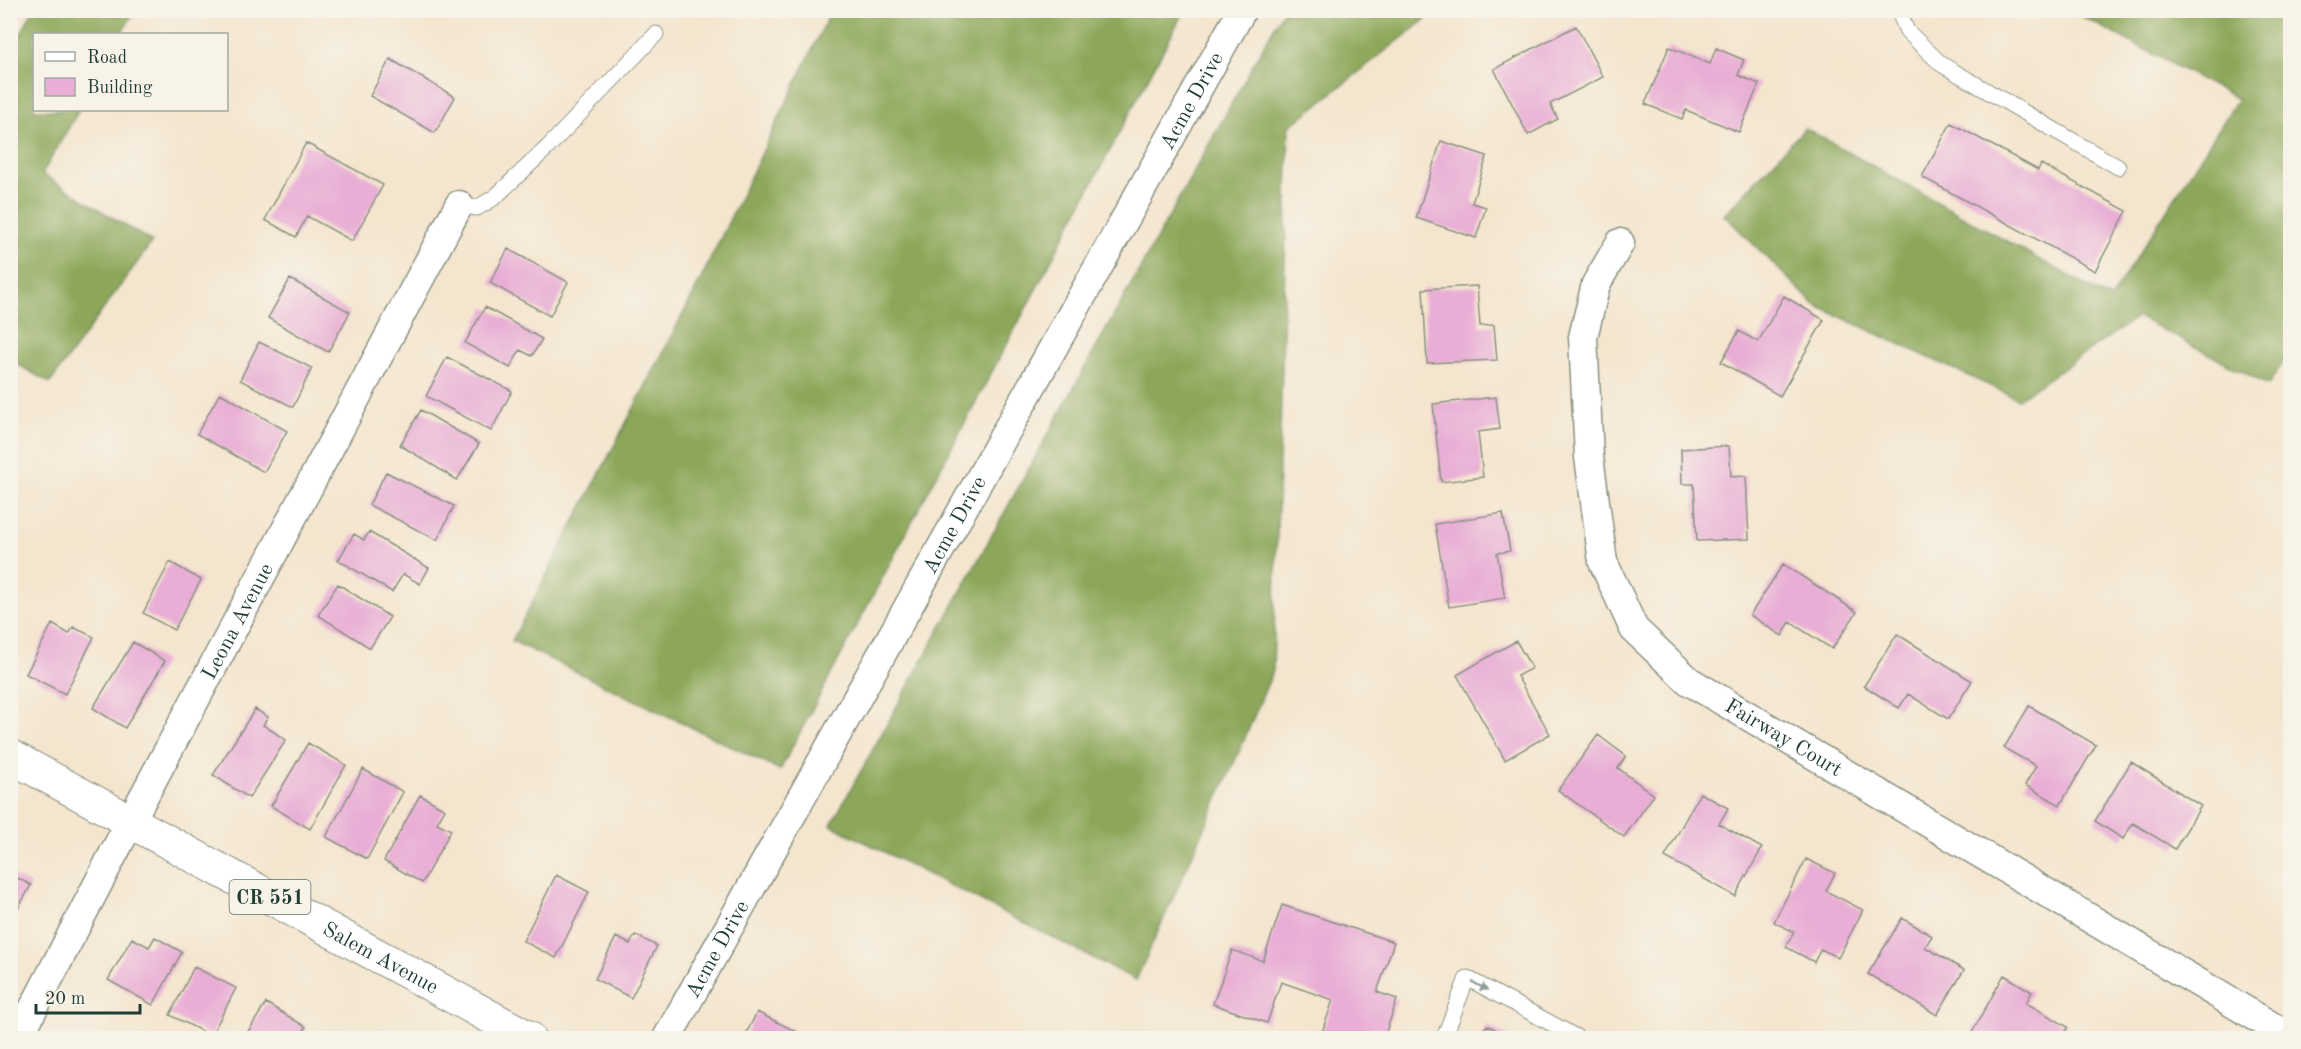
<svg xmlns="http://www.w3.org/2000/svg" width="2301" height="1049" font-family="'Old Standard TT',serif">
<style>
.forest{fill:#8ca75a;stroke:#567247;stroke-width:1.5}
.building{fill:#e9aed5}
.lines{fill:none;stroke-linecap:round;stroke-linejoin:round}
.service-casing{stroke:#8a9181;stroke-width:17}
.minor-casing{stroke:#8a9181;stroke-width:31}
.primary-casing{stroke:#8a9181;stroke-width:35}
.service{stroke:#fff;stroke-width:15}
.minor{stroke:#fff;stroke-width:28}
.primary{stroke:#fff;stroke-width:33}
.oneway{fill:#8f9e9a}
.labels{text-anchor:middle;stroke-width:5;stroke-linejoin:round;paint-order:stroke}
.shield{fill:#f7f3e8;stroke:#60746a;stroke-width:1.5}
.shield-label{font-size:20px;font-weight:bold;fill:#1f3d34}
.street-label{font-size:21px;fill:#1f3d34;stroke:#f7f3e8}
</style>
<rect width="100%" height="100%" fill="#f7f3e8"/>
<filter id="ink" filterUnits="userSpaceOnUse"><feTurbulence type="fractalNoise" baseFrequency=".0167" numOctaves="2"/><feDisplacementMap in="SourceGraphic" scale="12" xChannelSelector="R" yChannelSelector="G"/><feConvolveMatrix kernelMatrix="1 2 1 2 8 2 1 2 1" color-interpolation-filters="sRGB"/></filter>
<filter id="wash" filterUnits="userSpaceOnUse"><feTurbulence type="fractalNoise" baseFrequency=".008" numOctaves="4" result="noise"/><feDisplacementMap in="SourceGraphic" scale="24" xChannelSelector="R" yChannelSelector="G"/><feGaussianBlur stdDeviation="1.35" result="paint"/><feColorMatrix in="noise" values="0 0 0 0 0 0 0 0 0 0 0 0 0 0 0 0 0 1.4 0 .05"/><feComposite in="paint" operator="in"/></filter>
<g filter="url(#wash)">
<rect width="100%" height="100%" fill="#f4e5ce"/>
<path class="forest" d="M 33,10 L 135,11 L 121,34 L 34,34 L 34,110 L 79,110 L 42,174 L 152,242 L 50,383 L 10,360 L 11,53 Z
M 831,11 L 1184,11 L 780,770 L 512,641 L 694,293 Z
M 1283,11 L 1436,11 L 1289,127 L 1273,671 L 1239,752 L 1136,980 L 831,825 Z
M 2072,11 L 2290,11 L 2290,352 L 2268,385 L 2138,317 L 2018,399 L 1815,305 L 1724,215 L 1805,128 L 2110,299 L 2238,99 Z"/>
<g id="blocks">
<path class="building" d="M 1576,26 L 1603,77 L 1550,104 L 1558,119 L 1528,135 L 1494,69 Z
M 1669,47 L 1710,64 L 1716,48 L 1744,60 L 1738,75 L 1759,84 L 1739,132 L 1686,110 L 1682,119 L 1645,104 Z
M 390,59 L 455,97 L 435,133 L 370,96 Z
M 1951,123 L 2038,170 L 2041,164 L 2127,211 L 2095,271 L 1922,177 Z
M 1441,141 L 1487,156 L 1472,203 L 1486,207 L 1476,238 L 1416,218 Z
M 306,143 L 383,185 L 352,241 L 307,216 L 296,237 L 265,220 Z
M 508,249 L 568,282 L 550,316 L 490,283 Z
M 290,279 L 350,312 L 328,352 L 268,318 Z
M 1477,286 L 1480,326 L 1494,325 L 1497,360 L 1427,363 L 1423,289 Z
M 1784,296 L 1824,320 L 1780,396 L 1721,362 L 1739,331 L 1758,342 Z
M 485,307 L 542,339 L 532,356 L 520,350 L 510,368 L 465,343 Z
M 259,342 L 312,368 L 293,407 L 240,380 Z
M 447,357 L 512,391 L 491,431 L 426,396 Z
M 220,393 L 287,431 L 264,472 L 197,434 Z
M 1496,397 L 1500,429 L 1478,432 L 1483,477 L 1441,482 L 1433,404 Z
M 421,410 L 479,444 L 457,480 L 400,445 Z
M 1729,446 L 1731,477 L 1746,476 L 1749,539 L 1697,541 L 1694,484 L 1682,484 L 1681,449 Z
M 386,472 L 454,506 L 437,540 L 369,505 Z
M 1503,513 L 1510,551 L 1497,553 L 1505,598 L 1449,607 L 1435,524 Z
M 369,532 L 429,568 L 420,584 L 403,574 L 392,592 L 338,560 L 354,534 L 364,540 Z
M 170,562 L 201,580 L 174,630 L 143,613 Z
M 1783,564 L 1857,612 L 1832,649 L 1790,622 L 1782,636 L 1750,615 Z
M 338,584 L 390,617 L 370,648 L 318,615 Z
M 52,624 L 69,634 L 73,627 L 94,637 L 65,694 L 26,674 Z
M 1897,634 L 1972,681 L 1948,719 L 1908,694 L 1899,708 L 1864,686 Z
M 1516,641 L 1532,668 L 1517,676 L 1550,734 L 1505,760 L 1457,675 Z
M 133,642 L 165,661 L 125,728 L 93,708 Z
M 2029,706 L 2096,745 L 2060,805 L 2025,785 L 2036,766 L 2004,748 Z
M 255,709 L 268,717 L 263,725 L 286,740 L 249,798 L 213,775 Z
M 1598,735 L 1626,756 L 1618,768 L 1654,795 L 1624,837 L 1558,790 Z
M 308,743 L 346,765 L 310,829 L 271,806 Z
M 2131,762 L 2201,806 L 2175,849 L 2133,823 L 2123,839 L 2095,821 Z
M 363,769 L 403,792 L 367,859 L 326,837 Z
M 1700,793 L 1728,808 L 1719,824 L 1762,848 L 1735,896 L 1665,857 Z
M 420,795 L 445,809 L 437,823 L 451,830 L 422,883 L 384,861 Z
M 1806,859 L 1835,873 L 1826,891 L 1863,910 L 1838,958 L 1821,949 L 1814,962 L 1786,947 L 1794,932 L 1774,922 Z
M 10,874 L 31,885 L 10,923 Z
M 556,875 L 589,892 L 556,958 L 523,941 Z
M 1282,905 L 1394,942 L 1377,992 L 1397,999 L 1384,1038 L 1320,1038 L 1333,1000 L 1281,982 L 1267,1023 L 1213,1004 L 1232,950 L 1263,961 Z
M 1902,918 L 1932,936 L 1925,947 L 1964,970 L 1937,1015 L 1868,974 Z
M 635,935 L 657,946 L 631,998 L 595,979 L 616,937 L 630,944 Z
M 155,937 L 182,952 L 153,1005 L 108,980 L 132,938 L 149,947 Z
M 194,967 L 236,988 L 211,1036 L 170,1015 Z
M 2004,975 L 2032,992 L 2026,1003 L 2068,1027 L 2062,1038 L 1969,1038 Z
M 266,1003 L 306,1027 L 299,1038 L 244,1038 Z
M 757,1012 L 795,1031 L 791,1038 L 744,1038 Z
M 1487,1025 L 1511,1038 L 1479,1038 Z"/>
</g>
</g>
<g filter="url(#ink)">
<use href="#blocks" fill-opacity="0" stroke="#8a9181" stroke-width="1.5"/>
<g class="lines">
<defs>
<path id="service" d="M 1898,10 L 1907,31 L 1941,64 L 2118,167
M 459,205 L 477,208 L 495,197 L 548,147 L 656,34
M 1444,1038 L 1467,978 L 1578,1038"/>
<g id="minor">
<path id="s1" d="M 1620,243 L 1596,284 L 1583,337 L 1589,457 L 1603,562 L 1634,629 L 1689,681 L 2290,1037"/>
<path id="s2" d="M 18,1038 L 130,822 L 459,205"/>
<path id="s3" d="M 667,1038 L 1242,10"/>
</g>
<g id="primary">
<path id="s4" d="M 10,756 L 529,1038"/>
</g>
</defs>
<use href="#service" class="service-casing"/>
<use href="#minor" class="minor-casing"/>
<use href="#primary" class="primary-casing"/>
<use href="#service" class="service"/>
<use href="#minor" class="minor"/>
<use href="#primary" class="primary"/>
</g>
<defs><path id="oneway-solid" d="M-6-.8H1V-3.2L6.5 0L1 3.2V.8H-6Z" transform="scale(1.5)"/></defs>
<use class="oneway" href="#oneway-solid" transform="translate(1480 986) rotate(28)"/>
</g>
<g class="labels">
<rect class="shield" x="229.5" y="880" width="81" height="34" rx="4.5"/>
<g class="shield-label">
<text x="270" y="904">CR 551</text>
</g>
<g class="street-label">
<text dy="7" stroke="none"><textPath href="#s3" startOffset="1074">Acme Drive</textPath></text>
<text dy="7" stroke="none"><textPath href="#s3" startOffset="588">Acme Drive</textPath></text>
<text dy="7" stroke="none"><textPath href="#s2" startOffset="471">Leona Avenue</textPath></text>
<text dy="7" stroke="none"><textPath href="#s1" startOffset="588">Fairway Court</textPath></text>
<text dy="7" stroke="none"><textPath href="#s3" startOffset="102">Acme Drive</textPath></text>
<text dy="7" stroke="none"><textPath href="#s4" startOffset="422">Salem Avenue</textPath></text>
</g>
</g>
<rect width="2301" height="1049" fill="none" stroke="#f7f3e8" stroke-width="36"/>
<rect x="33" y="33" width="195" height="78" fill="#f7f3e8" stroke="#a1aaa0" stroke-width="1.5"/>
<rect x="45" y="52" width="30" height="9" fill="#ffffff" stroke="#a1aaa0" stroke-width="1.5"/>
<text x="87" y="63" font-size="18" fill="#1f3d34">Road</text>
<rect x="45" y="78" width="30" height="18" fill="#e9aed5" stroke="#a1aaa0" stroke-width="1.5"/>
<text x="87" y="93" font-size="18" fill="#1f3d34">Building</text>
<path d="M36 1004v9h104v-9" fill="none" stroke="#1f3d34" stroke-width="3"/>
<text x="45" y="1004" font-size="18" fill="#1f3d34" stroke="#f7f3e8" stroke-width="4.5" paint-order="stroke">20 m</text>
</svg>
